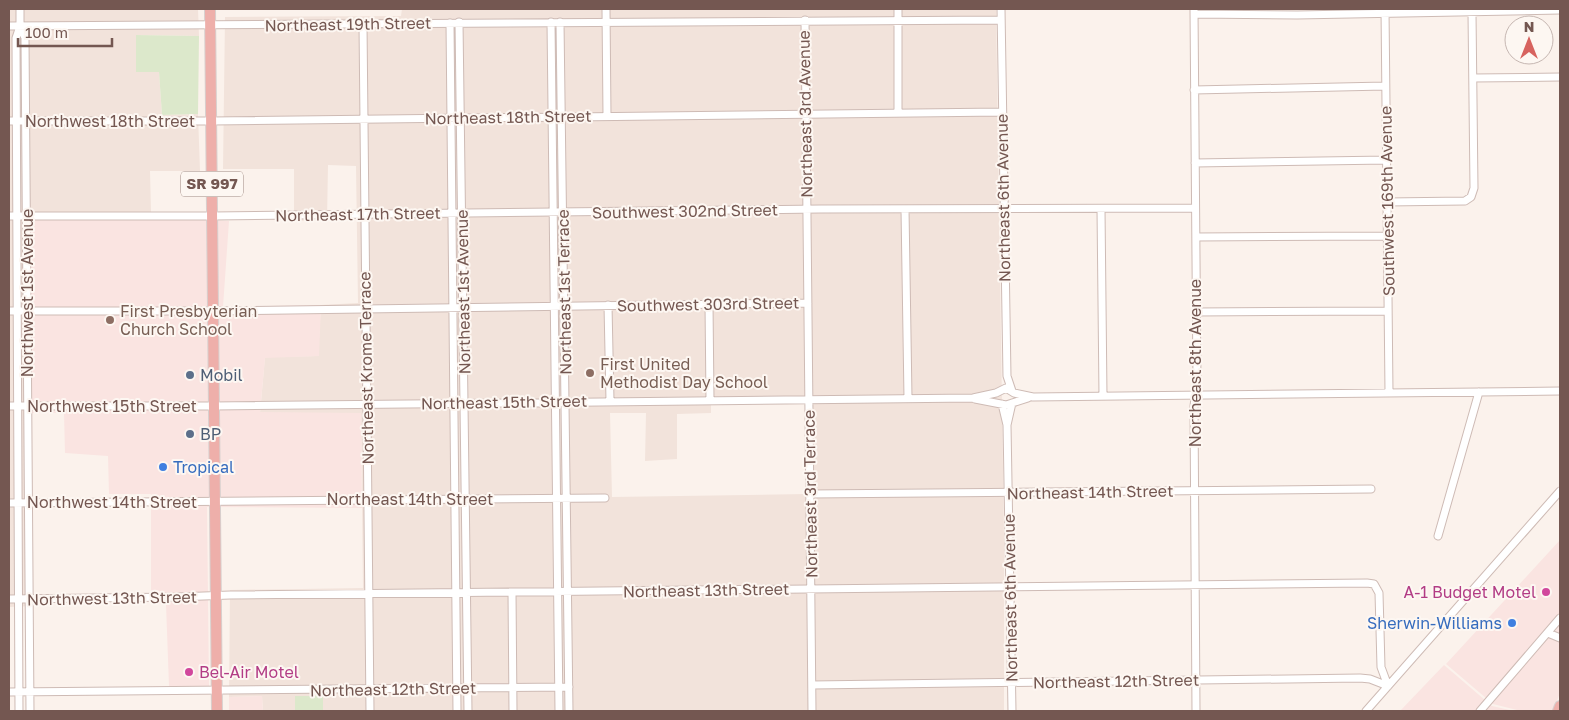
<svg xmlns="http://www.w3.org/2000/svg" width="1569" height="720" font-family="'Golos Text',sans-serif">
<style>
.residential{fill:#f2e3db;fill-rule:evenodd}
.commercial{fill:#fae4e1}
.green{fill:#dce8cb}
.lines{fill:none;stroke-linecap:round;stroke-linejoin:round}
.minor-casing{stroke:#cebbb5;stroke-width:9}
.highway-casing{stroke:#d8d0ce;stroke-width:12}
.minor{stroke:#fff;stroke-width:7}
.highway{stroke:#eeafaa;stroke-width:10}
.education-dot{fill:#8d6e63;stroke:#fdf7f2;stroke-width:2}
.service-dot{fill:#5c6f8a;stroke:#fdf7f2;stroke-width:2}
.shop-dot{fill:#3f7fe0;stroke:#fdf7f2;stroke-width:2}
.hotel-dot{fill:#d1479c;stroke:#fdf7f2;stroke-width:2}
.labels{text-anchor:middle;stroke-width:4;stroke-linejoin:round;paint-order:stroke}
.shield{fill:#fdf7f2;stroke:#9d8781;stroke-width:1}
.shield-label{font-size:15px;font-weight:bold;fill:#745751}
.street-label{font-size:16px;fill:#745751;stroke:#fdf7f2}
.education-label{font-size:16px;fill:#785e54;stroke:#fdf7f2;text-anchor:start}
.service-label{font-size:16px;fill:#4e5e75;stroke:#fdf7f2;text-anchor:start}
.shop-label{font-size:16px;fill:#366cbe;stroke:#fdf7f2;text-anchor:start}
.hotel-label{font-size:16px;fill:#b23c85;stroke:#fdf7f2;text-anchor:end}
</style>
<rect width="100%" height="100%" fill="#fbf2ec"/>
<path class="residential" d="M 9,9 L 198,9 L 199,36 L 136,35 L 137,72 L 159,72 L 162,115 L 198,114 L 200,171 L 150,171 L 151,212 L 29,213 L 33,606 L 9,607 Z
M 402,9 L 996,9 L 1004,535 L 1004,711 L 323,711 L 322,696 L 295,696 L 295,711 L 263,711 L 262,696 L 229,697 L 230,590 L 363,588 L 361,413 L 260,413 L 265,357 L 318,356 L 321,305 L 358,303 L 356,166 L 328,165 L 327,220 L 294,221 L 294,169 L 223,169 L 225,17 L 401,16 ZM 711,404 L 805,404 L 806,494 L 612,497 L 610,413 L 646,413 L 645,461 L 677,459 L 677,414 L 711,413 Z"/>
<path class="commercial" d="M 29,213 L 229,221 L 223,307 L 321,305 L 319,356 L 265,358 L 260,412 L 361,413 L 362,508 L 207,507 L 209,686 L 169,686 L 166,604 L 151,604 L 151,494 L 109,494 L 108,456 L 65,453 L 64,413 L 31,413 Z
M 1560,540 L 1560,693 L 1553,711 L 1521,711 L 1493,704 L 1446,664 Z
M 1444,665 L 1492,706 L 1514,711 L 1400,711 Z
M 262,696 L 263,711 L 229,711 L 229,697 Z"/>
<path class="green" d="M 136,35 L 199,36 L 198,114 L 162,115 L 159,72 L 136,72 Z
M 295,696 L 323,696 L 323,711 L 295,711 Z"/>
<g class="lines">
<defs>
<path id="minor" d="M 606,9 L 607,116
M 1001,9 L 1007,376 L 1012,391
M 1194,9 L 1197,383 L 1194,406 L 1196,711
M 1385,9 L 1389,392
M 1194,14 L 1297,15 L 1560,10
M 805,20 L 812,711
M 459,22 L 468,711
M 551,22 L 559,711
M 560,22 L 569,711
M 450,23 L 457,711
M 363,24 L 370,711
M 9,26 L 1001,20
M 20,26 L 25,38 L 30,711
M 1473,78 L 1560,77
M 1194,90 L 1385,86
M 898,113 L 898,9
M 9,121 L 212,121 L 1002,112
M 1195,163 L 1387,160
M 1387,202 L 1465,201 L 1471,197 L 1474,188 L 1472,13
M 905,209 L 908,398
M 1101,209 L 1103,396
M 9,216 L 213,216 L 820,209 L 1195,208
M 1196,237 L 1388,236
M 709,304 L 710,400
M 608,305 L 610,401
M 9,311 L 214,311 L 808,303
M 1196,312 L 1388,311
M 975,399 L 1006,405 L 1028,398
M 1002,404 L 1007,425 L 1012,711
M 9,406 L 214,406 L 973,398 L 996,393 L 1006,388 L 1014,393 L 1033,397 L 1560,391
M 1007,425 L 1012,403
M 810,494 L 1371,489
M 9,503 L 605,498
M 1438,536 L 1479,392
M 512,592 L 513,711
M 9,599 L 177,597 L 230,595 L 1367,583 L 1374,584 L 1379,593 L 1381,667 L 1388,686
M 1548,633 L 1560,638
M 812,685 L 1360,678 L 1370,679 L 1388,686
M 9,692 L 569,687
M 19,711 L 16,38 L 20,26 L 20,9
M 1366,711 L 1560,491
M 1480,711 L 1560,618"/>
<path id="highway" d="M 210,9 L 217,711
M 1558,711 L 1560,706"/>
</defs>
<use href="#minor" class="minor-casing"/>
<use href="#highway" class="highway-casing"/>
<use href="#minor" class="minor"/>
<use href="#highway" class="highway"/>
</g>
<g class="education-dot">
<circle cx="110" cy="320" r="5"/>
<circle cx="590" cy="373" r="5"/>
</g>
<g class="service-dot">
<circle cx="190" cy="375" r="5"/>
<circle cx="190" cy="434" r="5"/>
</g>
<g class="shop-dot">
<circle cx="163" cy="467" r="5"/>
<circle cx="1512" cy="623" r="5"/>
</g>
<g class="hotel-dot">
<circle cx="1546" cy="592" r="5"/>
<circle cx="189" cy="672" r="5"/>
</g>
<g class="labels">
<rect class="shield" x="181" y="171.5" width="62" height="25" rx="4"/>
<g class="shield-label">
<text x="212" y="189">SR 997</text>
</g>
<g class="street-label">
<text transform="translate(348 24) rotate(-1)" y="6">Northeast 19th Street</text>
<text transform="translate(805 114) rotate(-91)" y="6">Northeast 3rd Avenue</text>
<text transform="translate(508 117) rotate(-1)" y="6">Northeast 18th Street</text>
<text x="110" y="127">Northwest 18th Street</text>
<text transform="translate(1003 198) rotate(-91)" y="6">Northeast 6th Avenue</text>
<text transform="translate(1387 201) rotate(-91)" y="6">Southwest 169th Avenue</text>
<text transform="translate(685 211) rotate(-1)" y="6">Southwest 302nd Street</text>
<text transform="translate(358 214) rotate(-1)" y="6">Northeast 17th Street</text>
<text transform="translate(463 292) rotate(-91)" y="6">Northeast 1st Avenue</text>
<text transform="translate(564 292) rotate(-91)" y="6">Northeast 1st Terrace</text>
<text transform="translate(27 293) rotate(-90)" y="6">Northwest 1st Avenue</text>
<text transform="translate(708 304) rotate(-1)" y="6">Southwest 303rd Street</text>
<text transform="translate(1195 363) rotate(-90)" y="6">Northeast 8th Avenue</text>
<text transform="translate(366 368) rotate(-91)" y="6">Northeast Krome Terrace</text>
<text transform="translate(504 402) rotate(-1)" y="6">Northeast 15th Street</text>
<text x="112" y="412">Northwest 15th Street</text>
<text transform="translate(1090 492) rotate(-1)" y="6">Northeast 14th Street</text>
<text transform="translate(810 494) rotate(-91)" y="6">Northeast 3rd Terrace</text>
<text x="410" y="505">Northeast 14th Street</text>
<text x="112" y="508">Northwest 14th Street</text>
<text transform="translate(706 590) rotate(-1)" y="6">Northeast 13th Street</text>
<text transform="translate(112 598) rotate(-1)" y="6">Northwest 13th Street</text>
<text transform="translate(1010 598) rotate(-91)" y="6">Northeast 6th Avenue</text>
<text transform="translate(1116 681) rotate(-1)" y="6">Northeast 12th Street</text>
<text transform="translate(393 689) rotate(-1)" y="6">Northeast 12th Street</text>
</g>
<g class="education-label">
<text x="120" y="317">First Presbyterian<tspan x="120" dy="18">Church School</tspan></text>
<text x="600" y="370">First United<tspan x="600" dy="18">Methodist Day School</tspan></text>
</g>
<g class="service-label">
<text x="200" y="381">Mobil</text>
<text x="200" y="440">BP</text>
</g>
<g class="shop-label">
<text x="173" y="473">Tropical</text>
<text x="1502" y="629" text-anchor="end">Sherwin-Williams</text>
</g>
<g class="hotel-label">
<text x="1536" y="598">A-1 Budget Motel</text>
<text x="199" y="678" text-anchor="start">Bel-Air Motel</text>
</g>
</g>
<rect width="1569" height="720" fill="none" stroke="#745751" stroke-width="20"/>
<g transform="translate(1529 40)"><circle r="24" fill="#fdf7f2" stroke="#c6b7b2"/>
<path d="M0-4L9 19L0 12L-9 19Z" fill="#d7635f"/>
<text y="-8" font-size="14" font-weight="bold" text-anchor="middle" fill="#745751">N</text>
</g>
<path d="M18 38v8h94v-8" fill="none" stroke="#745751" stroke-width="2.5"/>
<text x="25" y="38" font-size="15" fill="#745751" stroke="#fdf7f2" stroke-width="4" paint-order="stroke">100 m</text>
</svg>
